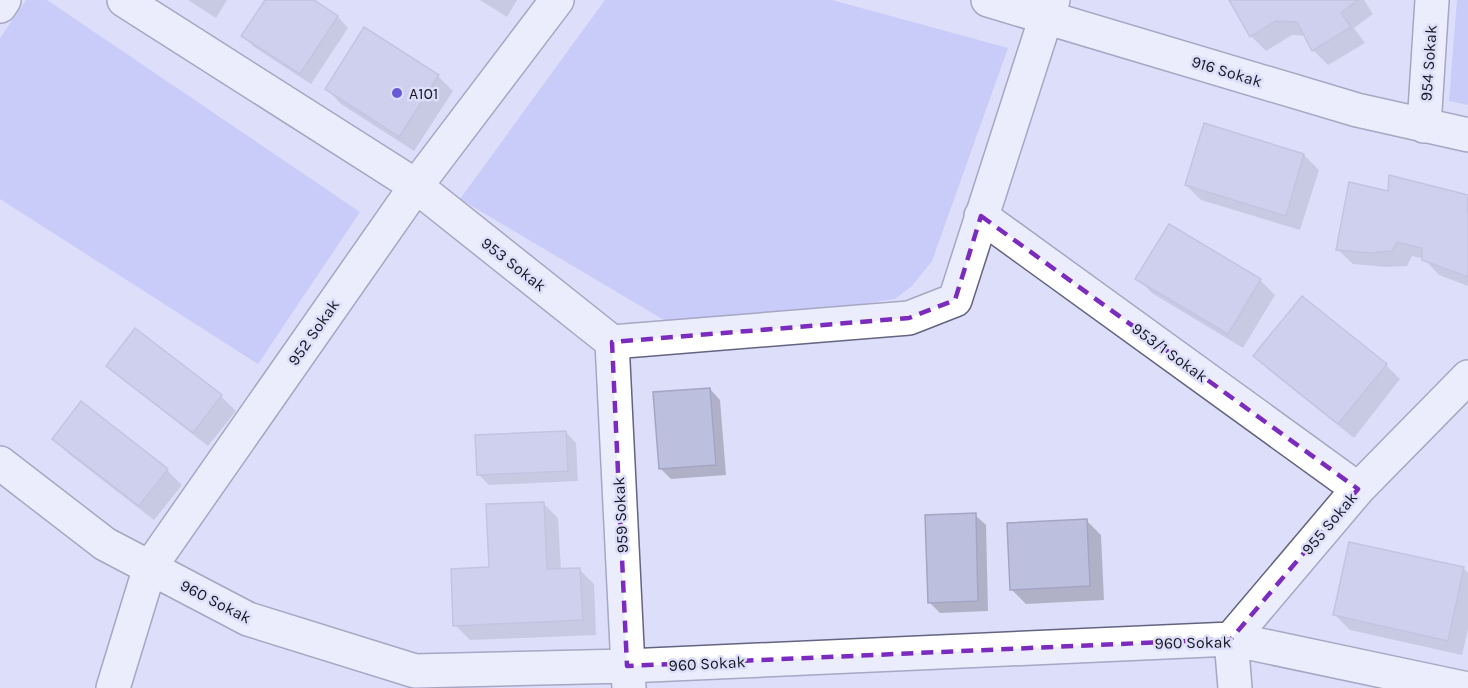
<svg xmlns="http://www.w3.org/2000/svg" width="1468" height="688" font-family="Karla,sans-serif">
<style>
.green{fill:#b2b4f8}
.shadow{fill:#0003}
.building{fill:#bdbfdf;stroke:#a4a5c5;stroke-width:1.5}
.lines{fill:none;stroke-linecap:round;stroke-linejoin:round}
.street-casing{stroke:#636481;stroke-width:36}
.street{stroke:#fff;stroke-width:33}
.marked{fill:none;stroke:#7b2cbf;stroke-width:4.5;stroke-dasharray:12 8;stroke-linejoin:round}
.poi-dot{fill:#675cd5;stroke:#dddef9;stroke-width:2}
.labels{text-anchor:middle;stroke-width:5;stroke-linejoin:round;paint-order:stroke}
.street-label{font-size:16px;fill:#181824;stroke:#dddef9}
.poi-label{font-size:16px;fill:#181824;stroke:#dddef9;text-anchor:start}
</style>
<rect width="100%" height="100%" fill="#dddef9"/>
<path class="green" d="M 26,0 L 47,0 L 360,212 L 258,364 L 0,199 L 0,38 Z
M 605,0 L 832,0 L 1008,48 L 932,261 L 912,286 L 895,299 L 785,316 L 669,323 L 460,199 Z
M 1457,0 L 1468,0 L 1468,105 L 1449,101 Z"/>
<path class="shadow" d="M 188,0 L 227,0 L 216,18 Z
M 266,0 L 311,0 L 338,17 L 348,28 L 311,84 L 253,46 L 243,36 Z
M 480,0 L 517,0 L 507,17 Z
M 1230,0 L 1364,0 L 1373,14 L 1354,28 L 1365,43 L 1328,65 L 1313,50 L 1306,36 L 1292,35 L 1266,51 L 1251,36 Z
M 438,76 L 453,91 L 414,151 L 341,104 L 327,89 Z
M 1205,125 L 1304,155 L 1319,170 L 1300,230 L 1201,200 L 1186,185 Z
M 1391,177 L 1468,196 L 1468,286 L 1439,275 L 1424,259 L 1412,256 L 1407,266 L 1386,267 L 1353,264 L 1338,250 L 1389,193 Z
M 1137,278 L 1260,280 L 1275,295 L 1243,348 L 1152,293 Z
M 1255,356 L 1386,365 L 1400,379 L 1354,438 L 1270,371 Z
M 108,365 L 221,396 L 236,411 L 208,446 L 123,380 Z
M 710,389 L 720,400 L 726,475 L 671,479 L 661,469 Z
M 82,403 L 167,470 L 182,485 L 154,520 L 69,454 L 54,439 Z
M 566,432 L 576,443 L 578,481 L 489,485 L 479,475 Z
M 543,503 L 558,518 L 561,570 L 579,569 L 594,584 L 596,635 L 470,640 L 455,625 Z
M 975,515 L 986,525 L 988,611 L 940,613 L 929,602 Z
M 1086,520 L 1101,535 L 1104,600 L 1026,604 L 1011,589 Z
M 1463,568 L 1468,573 L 1468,629 L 1462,655 L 1350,630 L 1335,615 Z"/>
<path class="building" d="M 265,0 L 314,0 L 338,16 L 300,74 L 241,36 Z
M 1229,0 L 1358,0 L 1341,13 L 1351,27 L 1312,51 L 1297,22 L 1276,21 L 1250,37 Z
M 364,27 L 439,75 L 399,137 L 325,89 Z
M 1204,123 L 1304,154 L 1286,216 L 1185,185 Z
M 1389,175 L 1468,195 L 1467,212 L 1468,212 L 1468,277 L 1422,260 L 1422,248 L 1397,242 L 1392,251 L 1370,253 L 1336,250 L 1349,182 L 1388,191 Z
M 1169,224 L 1261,279 L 1228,334 L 1135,279 Z
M 1302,296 L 1387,364 L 1338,424 L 1253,356 Z
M 135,328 L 222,395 L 193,433 L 106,366 Z
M 710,388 L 716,465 L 659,469 L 653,392 Z
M 81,401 L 168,469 L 139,506 L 52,439 Z
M 566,431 L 568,471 L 477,475 L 475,435 Z
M 544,502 L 547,569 L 580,568 L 583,620 L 453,626 L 451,569 L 489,567 L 486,504 Z
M 976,513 L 978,601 L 928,603 L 925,515 Z
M 1087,519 L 1090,586 L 1010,590 L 1007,523 Z
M 1349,542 L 1464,567 L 1448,641 L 1333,615 Z"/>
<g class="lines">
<defs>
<path id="street" d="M 124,0 L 416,186 L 612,342 L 909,318 L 955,300 L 1046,17 L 1053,0
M 988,0 L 1357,110 L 1468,135
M 0,6 L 4,0
M 1424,126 L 1432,0
M 981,216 L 1358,489
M 612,342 L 629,688
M 0,463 L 105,544 L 248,619 L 415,671 L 627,666 L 1231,639 L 1463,688
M 113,688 L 150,567 L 416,186 L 557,0
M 1235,688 L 1231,639 L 1358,489 L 1468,377"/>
</defs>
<use href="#street" class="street-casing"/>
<use href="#street" class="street"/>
</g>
<path d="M0 0H1468V688H0ZM 981,216 L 1358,489 L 1231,639 L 627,666 L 612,342 L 909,318 L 955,300 Z" fill="#dddef9" fill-opacity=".55" fill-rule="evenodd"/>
<path class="marked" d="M 981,216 L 1358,489 L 1231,639 L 627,666 L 612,342 L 909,318 L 955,300 Z"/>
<circle class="poi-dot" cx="397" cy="93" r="6"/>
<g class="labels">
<g class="street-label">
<text transform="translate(1428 63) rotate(-86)" y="6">954 Sokak</text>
<text transform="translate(1227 71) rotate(17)" y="6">916 Sokak</text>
<text transform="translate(514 264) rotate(38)" y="6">953 Sokak</text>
<text transform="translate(313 332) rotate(-55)" y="6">952 Sokak</text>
<text transform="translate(1170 352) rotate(36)" y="6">953/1 Sokak</text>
<text transform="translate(620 515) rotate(-93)" y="6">959 Sokak</text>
<text transform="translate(1329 523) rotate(-50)" y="6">955 Sokak</text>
<text transform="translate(216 601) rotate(27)" y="6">960 Sokak</text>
<text transform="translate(1193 642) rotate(-1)" y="6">960 Sokak</text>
<text transform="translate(707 663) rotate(-3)" y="6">960 Sokak</text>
</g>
<g class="poi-label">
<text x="409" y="99">A101</text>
</g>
</g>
</svg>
